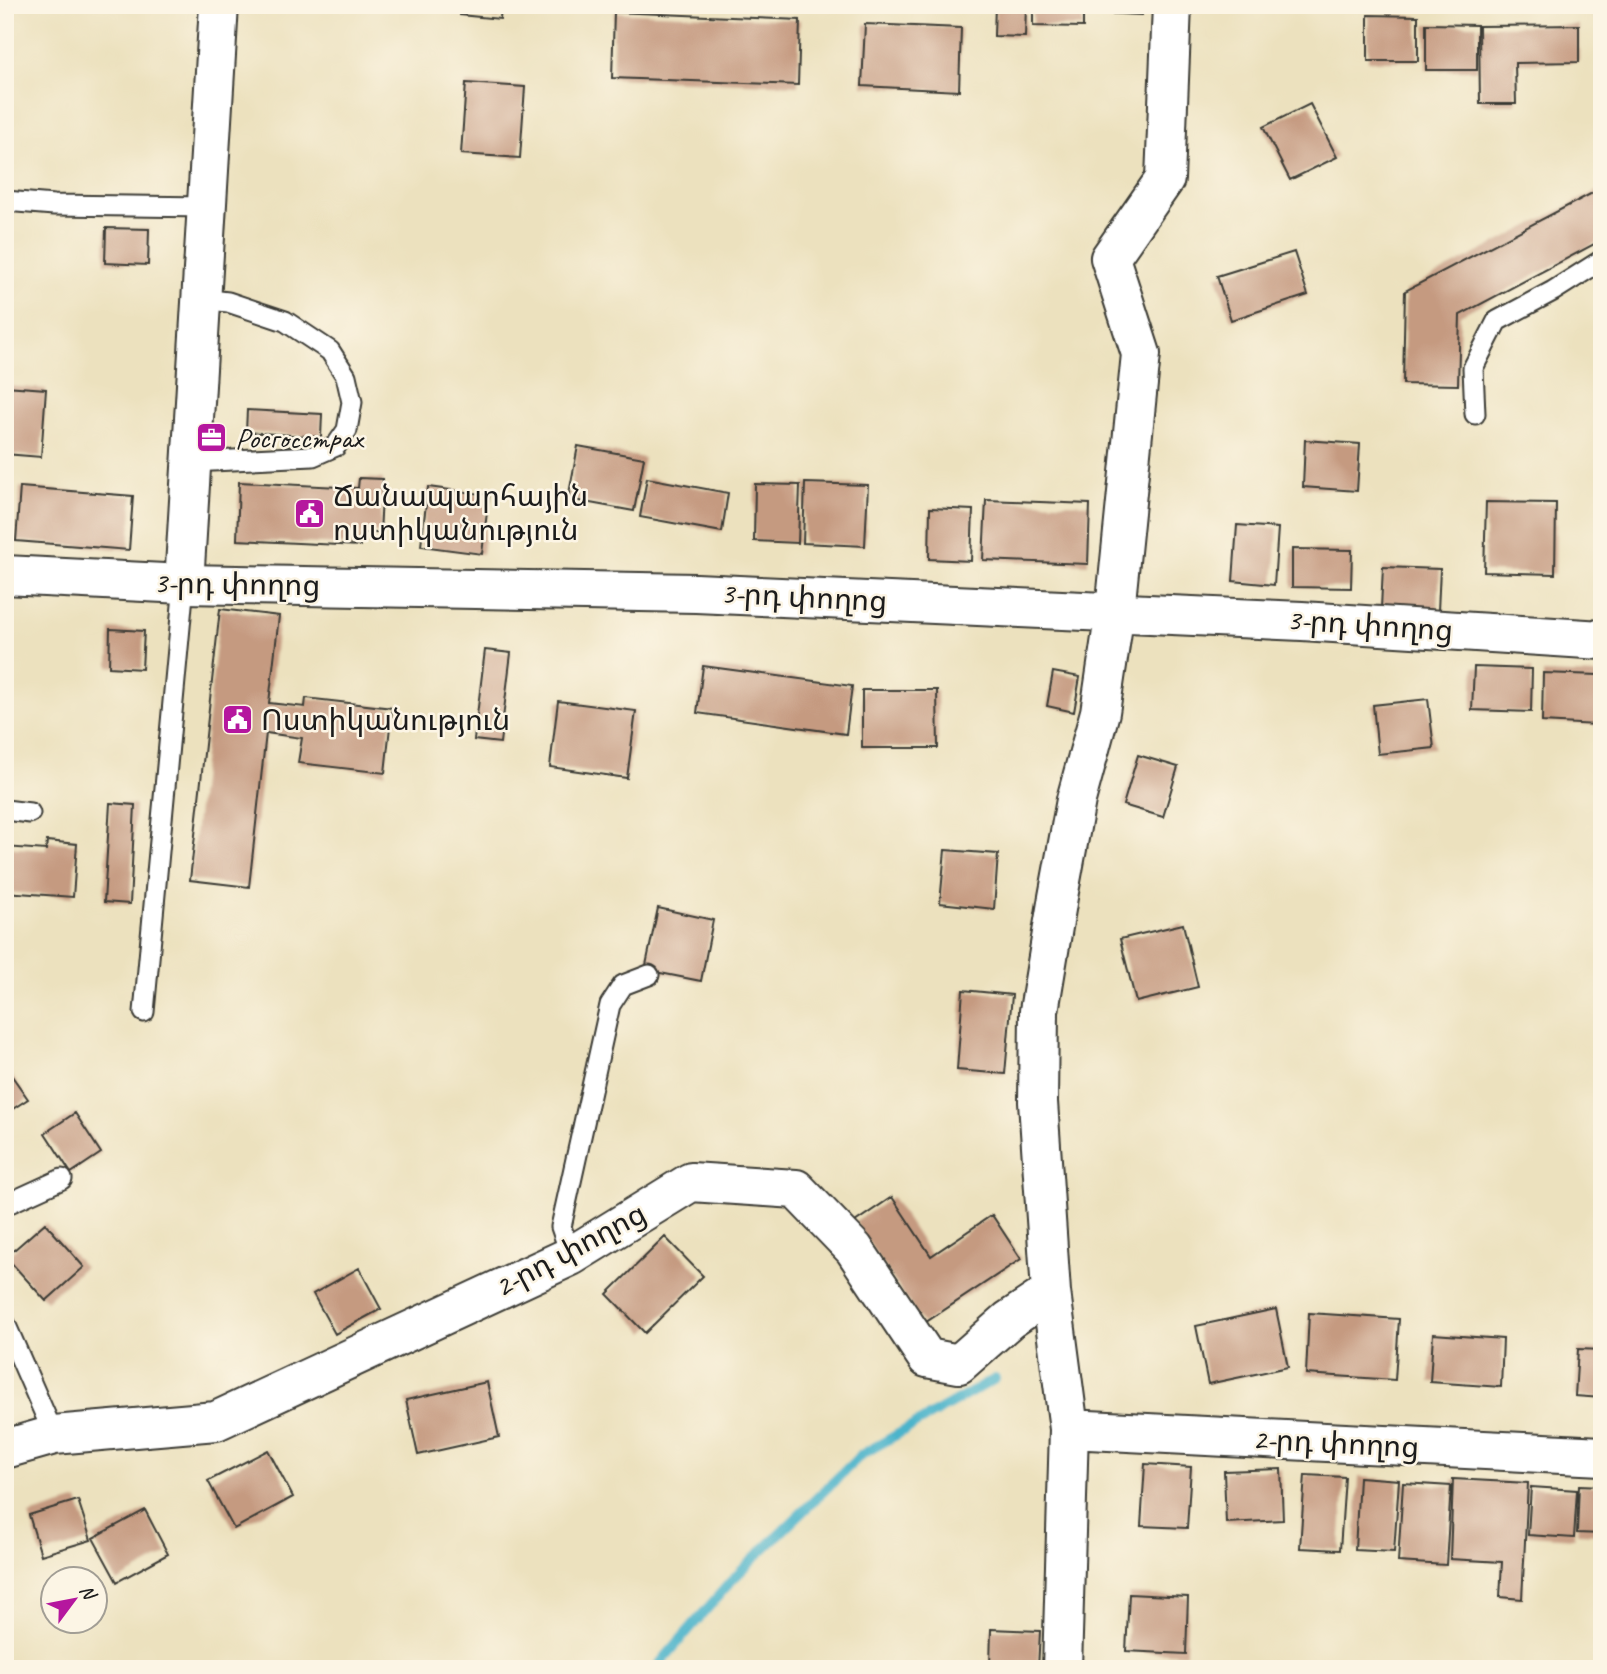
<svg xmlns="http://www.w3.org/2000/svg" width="1607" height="1674" font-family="Caveat,'Noto Sans Armenian',sans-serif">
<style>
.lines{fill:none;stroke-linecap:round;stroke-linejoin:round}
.stream{stroke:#4cb4cb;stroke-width:10}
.building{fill:#c59a80}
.service-casing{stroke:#3b3a34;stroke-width:23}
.minor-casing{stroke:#3b3a34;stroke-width:42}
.tertiary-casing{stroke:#3b3a34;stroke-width:42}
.service{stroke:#fff;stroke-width:19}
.minor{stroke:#fff;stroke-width:38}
.tertiary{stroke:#fff;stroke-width:38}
.labels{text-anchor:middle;stroke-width:5;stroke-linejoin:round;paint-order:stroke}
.poi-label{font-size:30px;fill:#1c1c1c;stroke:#fcf5e5;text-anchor:start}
.street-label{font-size:30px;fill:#1c1c1c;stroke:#fcf5e5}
</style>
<rect width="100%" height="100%" fill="#fcf5e5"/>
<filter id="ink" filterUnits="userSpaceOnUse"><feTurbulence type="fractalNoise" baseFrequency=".0143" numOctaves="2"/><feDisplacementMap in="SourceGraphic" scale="14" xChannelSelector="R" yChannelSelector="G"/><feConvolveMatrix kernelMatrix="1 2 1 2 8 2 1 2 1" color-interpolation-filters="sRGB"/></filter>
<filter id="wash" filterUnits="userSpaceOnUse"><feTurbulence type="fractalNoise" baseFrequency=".00686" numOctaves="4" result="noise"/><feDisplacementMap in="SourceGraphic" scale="28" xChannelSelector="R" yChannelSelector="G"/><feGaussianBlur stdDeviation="1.57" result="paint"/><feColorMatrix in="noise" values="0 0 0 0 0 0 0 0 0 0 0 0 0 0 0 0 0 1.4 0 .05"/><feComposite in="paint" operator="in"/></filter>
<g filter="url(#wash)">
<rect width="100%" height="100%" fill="#ece1be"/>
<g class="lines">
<path class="stream" d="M 655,1669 L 732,1580 L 861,1455 L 995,1379"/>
</g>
<g id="blocks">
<path class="building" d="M 460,5 L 501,5 L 500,19 L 460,15 Z
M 995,5 L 1026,5 L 1025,37 L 994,36 Z
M 1033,5 L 1083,5 L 1083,27 L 1033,26 Z
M 1098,5 L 1143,5 L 1142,15 L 1098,13 Z
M 614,12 L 800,20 L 798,85 L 612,78 Z
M 1368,15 L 1418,16 L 1418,61 L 1368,61 Z
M 865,24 L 961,28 L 959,91 L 862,86 Z
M 1426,24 L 1477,25 L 1477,70 L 1426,70 Z
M 1579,25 L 1579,62 L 1515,63 L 1516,104 L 1480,104 L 1479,26 Z
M 466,83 L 525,87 L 520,158 L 461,154 Z
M 1310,104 L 1337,157 L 1290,180 L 1263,127 Z
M 1602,188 L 1602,240 L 1460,315 L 1458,385 L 1403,384 L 1405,291 Z
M 106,228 L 149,229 L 148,265 L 105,263 Z
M 1294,252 L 1308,295 L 1231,320 L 1217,276 Z
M 5,386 L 46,389 L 41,457 L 5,454 Z
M 247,410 L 322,414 L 321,437 L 246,432 Z
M 1305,440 L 1360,444 L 1357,491 L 1303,487 Z
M 578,446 L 644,458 L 634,511 L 568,499 Z
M 359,478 L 383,479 L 380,533 L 361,533 L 360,546 L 237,540 L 239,482 L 358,488 Z
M 647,478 L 728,493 L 722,532 L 640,517 Z
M 805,483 L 868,485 L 865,546 L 803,543 Z
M 755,484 L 800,485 L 798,543 L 754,541 Z
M 20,487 L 133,496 L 129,550 L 16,541 Z
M 428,487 L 489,495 L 482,554 L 421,546 Z
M 986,500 L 1090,504 L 1088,564 L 983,560 Z
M 1486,502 L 1556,503 L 1555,574 L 1484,572 Z
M 930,508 L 973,510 L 971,561 L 929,559 Z
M 1237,525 L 1278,528 L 1274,585 L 1233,581 Z
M 1292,549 L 1352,550 L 1351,588 L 1292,587 Z
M 1383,567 L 1440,569 L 1438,611 L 1381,609 Z
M 220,609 L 279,616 L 269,703 L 305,707 L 306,698 L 392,708 L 385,773 L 298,763 L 302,738 L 266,733 L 249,887 L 190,880 Z
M 110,629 L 144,631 L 142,669 L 109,667 Z
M 485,650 L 511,653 L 500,743 L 474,740 Z
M 703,666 L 852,686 L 846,734 L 697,713 Z
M 1474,667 L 1532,669 L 1531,712 L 1472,710 Z
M 1053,672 L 1080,677 L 1074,712 L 1047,706 Z
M 1543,673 L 1599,675 L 1597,725 L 1542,722 Z
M 862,690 L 937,690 L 938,748 L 862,748 Z
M 1428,699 L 1434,748 L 1378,754 L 1373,705 Z
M 558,701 L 636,711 L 627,778 L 550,767 Z
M 1138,755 L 1178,767 L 1163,817 L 1123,805 Z
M 110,803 L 135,805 L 130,904 L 104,902 Z
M 47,841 L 77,844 L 73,897 L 5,892 L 5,847 L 46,850 Z
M 945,850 L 998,854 L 994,909 L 940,903 Z
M 658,908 L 713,920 L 701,981 L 645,970 Z
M 1183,924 L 1198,987 L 1136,1002 L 1120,939 Z
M 963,990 L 1012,995 L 1005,1074 L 957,1070 Z
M 5,1066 L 28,1099 L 5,1114 Z
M 75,1113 L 101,1153 L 71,1173 L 45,1133 Z
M 892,1197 L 931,1256 L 992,1215 L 1021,1259 L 923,1324 L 855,1222 Z
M 45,1223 L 84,1267 L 46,1301 L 6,1257 Z
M 665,1237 L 703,1276 L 645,1333 L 607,1294 Z
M 359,1268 L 381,1309 L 335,1334 L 313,1294 Z
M 1276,1309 L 1288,1367 L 1208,1384 L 1196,1326 Z
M 1309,1313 L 1399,1319 L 1395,1380 L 1306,1374 Z
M 1433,1334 L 1503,1339 L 1501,1387 L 1430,1382 Z
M 1578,1349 L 1602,1350 L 1602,1398 L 1575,1396 Z
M 487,1382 L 499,1437 L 418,1455 L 406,1400 Z
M 268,1450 L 293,1497 L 234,1529 L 208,1481 Z
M 1145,1464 L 1191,1467 L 1187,1528 L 1141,1526 Z
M 1281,1469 L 1283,1520 L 1226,1523 L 1224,1471 Z
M 1305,1475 L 1345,1477 L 1340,1550 L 1300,1548 Z
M 1359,1477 L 1399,1480 L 1394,1552 L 1355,1550 Z
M 1453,1479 L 1528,1483 L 1522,1599 L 1500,1597 L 1502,1562 L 1450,1559 Z
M 1403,1483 L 1451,1486 L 1446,1565 L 1398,1562 Z
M 1579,1485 L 1602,1486 L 1602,1534 L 1577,1533 Z
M 1531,1487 L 1577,1490 L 1574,1538 L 1528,1535 Z
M 78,1500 L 91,1540 L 41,1555 L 29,1515 Z
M 145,1510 L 168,1554 L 117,1582 L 93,1538 Z
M 1129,1594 L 1188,1597 L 1186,1654 L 1126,1651 Z
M 991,1629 L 1040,1631 L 1038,1669 L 990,1669 Z"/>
</g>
</g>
<g filter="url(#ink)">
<use href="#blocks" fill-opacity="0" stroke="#3b3a34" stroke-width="2"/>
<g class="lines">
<defs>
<path id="service" d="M 5,201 L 54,205 L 207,207
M 1475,414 L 1473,368 L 1497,321 L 1553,291 L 1602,260
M 192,462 L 313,456 L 336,446 L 347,430 L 352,402 L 346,376 L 330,351 L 285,321 L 228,302 L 202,299
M 5,810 L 30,813
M 144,1012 L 184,584
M 5,1205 L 62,1179
M 571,1256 L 561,1227 L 610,1005 L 623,985 L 649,975
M 5,1323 L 54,1435"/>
<path id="minor" d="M 184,584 L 696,593 L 1302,621 L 1602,640
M 1069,1429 L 1602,1456
M 5,1449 L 54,1435 L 216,1421 L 571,1256 L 691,1182 L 796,1189 L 854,1249 L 927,1358 L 959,1364 L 1009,1320 L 1051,1292
M 1062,1669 L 1069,1429 L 1051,1292 L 1038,1102 L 1039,1011 L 1058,897 L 1076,800 L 1100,712 L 1115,611 L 1141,354 L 1110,258 L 1165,179 L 1172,5"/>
<path id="tertiary" d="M 5,575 L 184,584 L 219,5"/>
</defs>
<use href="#service" class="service-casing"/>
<use href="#minor" class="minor-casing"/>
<use href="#tertiary" class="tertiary-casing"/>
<use href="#service" class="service"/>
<use href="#minor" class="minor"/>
<use href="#tertiary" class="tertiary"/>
</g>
</g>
<defs>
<symbol id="office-square" viewBox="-11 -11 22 22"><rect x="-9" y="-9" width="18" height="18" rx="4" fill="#b5179e" stroke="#fcf5e5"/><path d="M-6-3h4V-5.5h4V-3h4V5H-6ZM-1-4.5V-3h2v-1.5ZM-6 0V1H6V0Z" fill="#fff"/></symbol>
<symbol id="civic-square" viewBox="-11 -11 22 22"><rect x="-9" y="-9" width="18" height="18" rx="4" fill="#b5179e" stroke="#fcf5e5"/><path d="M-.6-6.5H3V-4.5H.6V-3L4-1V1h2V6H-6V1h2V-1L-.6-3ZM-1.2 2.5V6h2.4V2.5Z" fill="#fff"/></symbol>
</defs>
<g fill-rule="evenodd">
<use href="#office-square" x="194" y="420" width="35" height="35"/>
<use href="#civic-square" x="292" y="496" width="35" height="35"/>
<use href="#civic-square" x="220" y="702" width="35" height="35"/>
</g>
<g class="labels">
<g class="poi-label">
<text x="235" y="448">Росгосстрах</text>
<text x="333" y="506">Ճանապարհային<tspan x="333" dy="34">ոստիկանություն</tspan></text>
<text x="261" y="730">Ոստիկանություն</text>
</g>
<g class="street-label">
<text transform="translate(237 584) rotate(1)" y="10">3-րդ փողոց</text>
<text transform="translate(804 597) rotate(3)" y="10">3-րդ փողոց</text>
<text transform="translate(1370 625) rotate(4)" y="10">3-րդ փողոց</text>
<text transform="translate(570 1250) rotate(-28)" y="10">2-րդ փողոց</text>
<text transform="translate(1336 1443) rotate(3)" y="10">2-րդ փողոց</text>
</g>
</g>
<rect width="1607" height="1674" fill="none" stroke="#fcf5e5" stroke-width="28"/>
<g transform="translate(74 1600) rotate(58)"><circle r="33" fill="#fcf5e5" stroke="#a29e95" stroke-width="2"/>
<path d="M0-5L12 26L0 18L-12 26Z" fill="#b5179e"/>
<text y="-10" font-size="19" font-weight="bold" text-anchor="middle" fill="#1c1c1c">N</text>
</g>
</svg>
